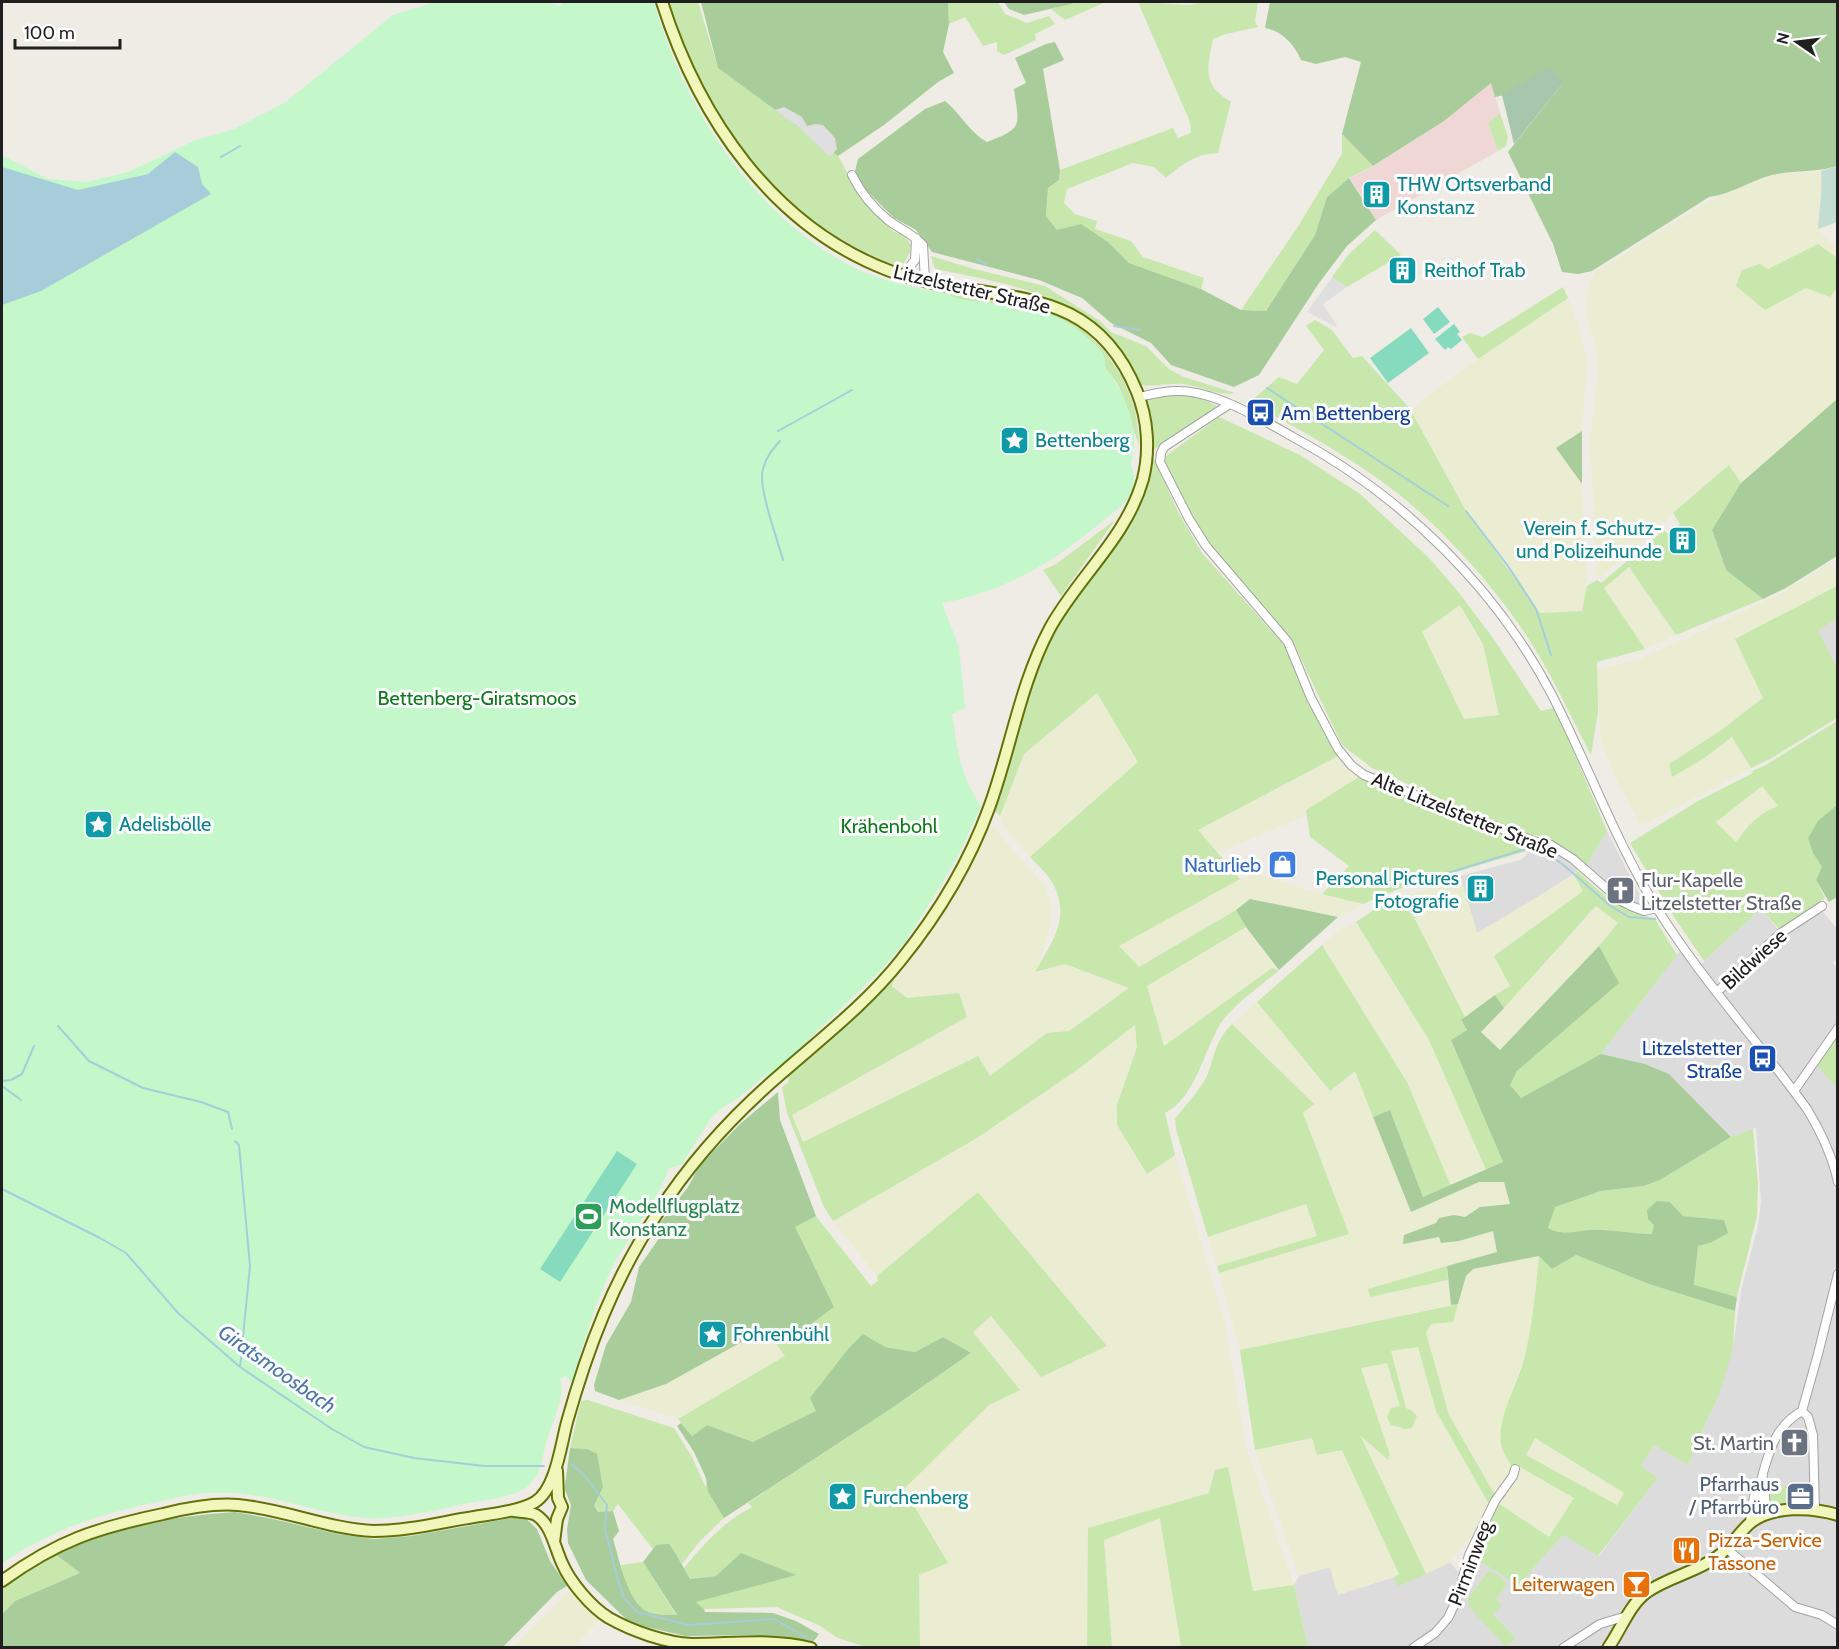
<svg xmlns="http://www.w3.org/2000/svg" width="1839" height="1649" font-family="Cabin,sans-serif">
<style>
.residential{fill:#dddcdc;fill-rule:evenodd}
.commercial{fill:#efd7d5}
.farmland{fill:#eaedd1}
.grass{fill:#c7e7ad;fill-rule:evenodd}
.forest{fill:#a8cd9b}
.wetland{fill:#c3ddd2}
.cemetery{fill:#a7c7ad}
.park{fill:#c4f7ca}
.pitch{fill:#86dbbe}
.parking{fill:#dfdfdf}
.water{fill:#a7cddb}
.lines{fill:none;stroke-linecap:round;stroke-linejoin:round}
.stream{stroke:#a7cddb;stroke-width:2}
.street-casing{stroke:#a3a3a3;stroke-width:10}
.secondary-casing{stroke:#627209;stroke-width:14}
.street{stroke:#fff;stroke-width:8}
.secondary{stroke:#f1f7bb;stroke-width:10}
.labels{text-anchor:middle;stroke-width:6;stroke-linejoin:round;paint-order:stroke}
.culture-label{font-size:20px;fill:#0d838f;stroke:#fff;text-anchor:start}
.street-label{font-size:20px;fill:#1f1f1f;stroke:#fff}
.transit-label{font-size:20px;fill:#164399;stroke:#fff;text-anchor:start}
.park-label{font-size:20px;fill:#10791d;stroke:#fff}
.shop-label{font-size:20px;fill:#366cbe;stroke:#fff;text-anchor:end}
.worship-label{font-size:20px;fill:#5b616d;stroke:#fff;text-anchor:start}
.leisure-label{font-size:20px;fill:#27864d;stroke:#fff;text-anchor:start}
.service-label{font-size:20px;fill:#4e5e75;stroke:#fff;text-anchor:end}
.food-label{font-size:20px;fill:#c56008;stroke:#fff;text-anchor:start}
.water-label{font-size:21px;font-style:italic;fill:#4e78ab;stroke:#fff}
</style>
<rect width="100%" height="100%" fill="#efece5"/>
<path class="residential" d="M 1837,619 L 1837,668 L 1817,629 Z
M 1607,831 L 1646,907 L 1641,907 L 1619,896 L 1587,865 Z
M 1533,841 L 1573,859 L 1578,871 L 1516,911 L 1477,933 L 1460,876 L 1520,860 L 1526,856 Z
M 1819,907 L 1838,930 L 1837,959 L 1833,963 L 1837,969 L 1837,1028 L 1816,1064 L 1838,1088 L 1837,1647 L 1308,1647 L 1294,1585 L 1299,1576 L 1330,1567 L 1338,1595 L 1394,1577 L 1397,1587 L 1450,1562 L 1462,1577 L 1469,1555 L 1504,1576 L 1517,1587 L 1563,1535 L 1599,1556 L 1658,1478 L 1641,1466 L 1654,1445 L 1688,1465 L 1706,1422 L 1715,1405 L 1733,1348 L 1741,1290 L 1758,1226 L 1761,1202 L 1756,1128 L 1731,1137 L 1669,1074 L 1645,1064 L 1601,1054 L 1683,947 L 1698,967 L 1761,909 L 1781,933 ZM 1489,1570 L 1496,1599 L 1493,1614 L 1516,1638 L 1506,1647 L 1469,1597 Z"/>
<path class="commercial" d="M 1491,83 L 1500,113 L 1488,123 L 1498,151 L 1376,220 L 1350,178 L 1374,166 L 1444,121 Z"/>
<path class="farmland" d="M 1821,171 L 1823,190 L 1819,204 L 1818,229 L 1837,250 L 1837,258 L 1818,244 L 1768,269 L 1765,310 L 1807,288 L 1829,297 L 1837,288 L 1837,399 L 1741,483 L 1729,466 L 1597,580 L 1590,441 L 1598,372 L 1598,358 L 1586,311 L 1586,296 L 1594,273 L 1710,200 L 1773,175 Z
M 1568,298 L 1576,318 L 1587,359 L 1582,431 L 1556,449 L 1582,484 L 1587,586 L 1583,611 L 1540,613 L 1466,511 L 1410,409 L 1478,359 Z
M 1830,562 L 1837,572 L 1837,586 L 1735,639 L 1763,698 L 1720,731 L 1669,764 L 1672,777 L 1703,759 L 1732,737 L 1751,768 L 1657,818 L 1640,825 L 1614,774 L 1601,742 L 1596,670 L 1637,660 L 1689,637 L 1784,592 Z
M 1629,567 L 1676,635 L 1645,649 L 1604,588 Z
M 1460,604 L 1483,644 L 1499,716 L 1464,719 L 1422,632 Z
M 1097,692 L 1138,762 L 1030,857 L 1001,822 L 1000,816 L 1024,754 Z
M 1342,754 L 1362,775 L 1306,810 L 1307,815 L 1217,853 L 1197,831 Z
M 1762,786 L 1778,806 L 1746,826 L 1736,842 L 1716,821 Z
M 991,825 L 1045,886 L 1051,906 L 1049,933 L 1035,972 L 1065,964 L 1129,988 L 1069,1032 L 1047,1033 L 990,1076 L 977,1056 L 803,1142 L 792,1115 L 967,1017 L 958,993 L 907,998 L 892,986 L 897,972 L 926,937 L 953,896 Z
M 1258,874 L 1314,892 L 1363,904 L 1338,917 L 1250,899 L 1236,910 L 1138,967 L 1119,946 L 1240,879 Z
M 1574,875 L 1583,891 L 1494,956 L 1510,986 L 1465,1017 L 1403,896 L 1461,879 L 1477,933 Z
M 1597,906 L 1619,923 L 1572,976 L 1500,1051 L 1481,1032 Z
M 1356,922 L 1429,1040 L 1486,1170 L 1451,1186 L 1407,1082 L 1322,945 L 1338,931 Z
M 1246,927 L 1279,970 L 1272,968 L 1164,1046 L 1147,986 Z
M 1257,1002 L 1329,1091 L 1355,1071 L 1411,1212 L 1479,1182 L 1504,1182 L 1510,1204 L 1480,1207 L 1465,1217 L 1454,1215 L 1404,1236 L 1403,1244 L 1440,1237 L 1441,1243 L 1459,1240 L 1493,1231 L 1497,1252 L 1368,1289 L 1370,1297 L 1448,1280 L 1451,1305 L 1240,1350 L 1219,1273 L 1349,1234 L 1303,1113 L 1313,1103 L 1232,1024 Z
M 1136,1025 L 1137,1047 L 1117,1105 L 1147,1174 L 1175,1155 L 1224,1320 L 1246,1447 L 1294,1585 L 1253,1591 L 1227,1468 L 1215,1470 L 1209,1493 L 1088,1528 L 1087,1647 L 920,1647 L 919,1575 L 947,1562 L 904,1489 L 989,1405 L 1019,1390 L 973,1332 L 991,1316 L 1041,1377 L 1107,1346 L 978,1192 L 877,1276 L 833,1221 L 977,1138 L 1077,1070 Z
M 1306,1204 L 1317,1237 L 1217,1266 L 1208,1237 Z
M 1539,1255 L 1535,1299 L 1526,1355 L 1513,1386 L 1501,1446 L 1513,1469 L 1510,1475 L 1495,1495 L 1449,1415 L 1426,1332 L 1431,1324 L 1453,1321 L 1466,1276 L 1473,1269 Z
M 765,1329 L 785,1356 L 678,1419 L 619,1400 L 666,1384 Z
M 1418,1347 L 1436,1411 L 1489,1504 L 1472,1535 L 1450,1562 L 1426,1574 L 1359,1433 L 1388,1460 L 1390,1455 L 1361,1368 L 1387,1363 L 1400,1406 L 1392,1425 L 1405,1429 L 1406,1409 L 1390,1351 Z
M 1312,1438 L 1342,1449 L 1399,1574 L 1338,1595 L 1330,1567 L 1299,1576 L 1255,1450 Z
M 1534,1438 L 1624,1493 L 1616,1506 L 1526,1455 Z
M 1520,1467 L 1574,1497 L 1549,1538 L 1499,1505 Z
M 1160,1518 L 1181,1647 L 1112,1647 L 1104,1540 Z
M 570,1591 L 600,1619 L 573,1647 L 512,1647 Z"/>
<path class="grass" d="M 668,2 L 698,2 L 718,68 L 838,156 L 863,200 L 894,232 L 904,235 L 911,245 L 910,252 L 905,262 L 896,266 C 866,253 838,240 811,221 C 769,190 716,118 693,70 C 683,49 674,24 668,2 Z
M 948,2 L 998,2 L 1005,14 L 1027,23 L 1049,16 L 1055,24 L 1035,34 L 1036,40 L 1004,55 L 997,51 L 997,42 L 983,46 L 965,17 L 949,24 Z
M 1075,2 L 1106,2 L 1065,20 L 1051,9 Z
M 1138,2 L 1190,5 L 1205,2 L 1258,2 L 1255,22 L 1258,27 L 1226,34 L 1213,39 C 1207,70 1202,84 1231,102 L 1218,153 C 1197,153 1181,165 1166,178 L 1154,167 L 1133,163 L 1067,189 L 1064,203 L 1075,214 L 1097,221 L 1095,229 L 1131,241 L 1143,257 L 1204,278 L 1201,289 L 1129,263 L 1108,242 L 1057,230 L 1046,216 L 1048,188 L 1059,180 L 1060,170 L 1173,128 L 1178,138 L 1191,133 L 1190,122 Z
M 1500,113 L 1508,137 L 1506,146 L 1498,151 L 1488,123 Z
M 1342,134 L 1373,166 L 1349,178 L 1327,197 L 1315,235 L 1266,311 L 1241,310 L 1297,228 L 1342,154 Z
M 1375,230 L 1401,255 L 1347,287 L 1332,277 L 1348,255 Z
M 1818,244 L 1837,258 L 1837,288 L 1830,297 L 1806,288 L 1765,310 L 1736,286 L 1742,270 L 1760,264 L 1768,269 Z
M 931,256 L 974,269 L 1045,286 L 1100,321 L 1111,332 L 1146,346 L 1169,369 L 1184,377 L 1235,393 C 1220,397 1200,386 1184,384 C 1170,383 1155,387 1141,385 C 1099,298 1020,286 935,269 Z
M 1563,287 L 1568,298 L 1478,359 L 1462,337 L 1470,333 L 1483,337 Z
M 920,290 L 1028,304 L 1056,314 L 1081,328 L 1104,350 L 1122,377 L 1135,408 L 1140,446 C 1130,426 1128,403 1117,383 C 1113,377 1107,371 1102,365 Z
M 1315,320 L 1332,330 L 1353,358 L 1362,356 L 1410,409 L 1466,511 L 1540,613 L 1582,611 L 1587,586 L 1597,580 L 1601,583 L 1664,530 L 1668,534 L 1680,524 L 1673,513 L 1729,465 L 1741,483 L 1712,531 L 1726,570 L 1763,599 L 1676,635 L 1629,567 L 1604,588 L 1645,649 L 1597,662 L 1598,712 L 1591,755 C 1573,721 1557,686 1538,654 C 1504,597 1452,538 1401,496 C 1355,459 1301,431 1250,402 L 1279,377 L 1297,384 L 1324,350 L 1306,326 Z
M 1161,393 C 1182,392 1199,397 1217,406 L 1203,418 L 1153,450 L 1153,428 L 1148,400 Z
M 1219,417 L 1300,455 L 1360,494 L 1428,557 L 1456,589 L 1493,638 L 1541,711 L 1553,708 L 1561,722 L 1607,831 L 1587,865 L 1541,836 L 1527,835 L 1527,851 L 1399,889 L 1363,904 L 1322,894 L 1349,866 L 1310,837 L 1306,810 L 1362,775 L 1436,800 L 1437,797 L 1372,768 L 1342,745 L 1293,642 L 1208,543 L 1191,517 L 1163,463 L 1166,456 ZM 1460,605 L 1483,644 L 1499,715 L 1464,719 L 1422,632 Z
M 1153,457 L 1177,510 L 1202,553 L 1284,645 L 1309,698 L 1342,754 L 1198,830 L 1240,879 L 1119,946 L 1139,967 L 1236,910 L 1246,927 L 1147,986 L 1164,1046 L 1272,968 L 1279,970 C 1263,984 1236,1003 1223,1020 C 1204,1047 1197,1097 1165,1113 L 1175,1155 L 1147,1174 L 1117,1125 L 1117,1105 L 1137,1047 L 1135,1025 L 1077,1070 L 977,1138 L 833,1221 L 824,1207 L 787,1113 L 782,1087 L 789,1082 L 787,1072 L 873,1000 L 897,972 L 892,986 L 907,998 L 959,993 L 967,1017 L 792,1115 L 803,1142 L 978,1056 L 990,1076 L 1047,1033 L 1069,1031 L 1129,988 L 1065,964 L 1035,972 C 1052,942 1072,917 1052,882 C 1047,873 1037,865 1030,857 L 1138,762 L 1097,693 L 1024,754 L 1000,816 L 995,811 L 1040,662 L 1053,633 L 1080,590 L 1114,548 L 1124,531 L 1146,484 Z
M 1115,520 L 1061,596 L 1043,570 L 1056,564 Z
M 1837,586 L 1837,619 L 1818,630 L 1837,668 L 1837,718 L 1770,759 L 1751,768 L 1732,737 L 1703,759 L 1672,777 L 1669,764 L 1720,731 L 1763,698 L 1735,639 Z
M 1837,721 L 1837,805 L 1813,853 L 1822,867 L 1816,880 L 1825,898 L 1779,929 L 1761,909 L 1704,961 L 1674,917 L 1630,843 L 1698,801 L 1753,773 L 1752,771 L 1764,766 ZM 1762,786 L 1778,806 C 1758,814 1748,825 1736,842 L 1716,822 Z
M 1578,871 C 1602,896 1621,909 1655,919 L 1677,955 L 1601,1054 L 1521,1098 L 1509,1085 L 1517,1071 L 1618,983 L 1599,946 L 1618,923 L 1596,906 L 1504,1008 L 1495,995 L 1510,986 L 1494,956 L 1583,891 L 1574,875 Z
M 1403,896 L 1465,1017 L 1461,1021 L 1467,1030 L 1451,1040 L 1503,1162 L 1486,1170 L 1429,1040 L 1356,922 L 1379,906 Z
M 1322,945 L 1407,1082 L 1451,1186 L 1423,1197 L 1390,1110 L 1373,1117 L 1355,1071 L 1330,1091 L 1257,1002 Z
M 1232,1024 L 1314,1104 L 1303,1113 L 1349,1234 L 1219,1273 L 1217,1266 L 1317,1236 L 1306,1204 L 1208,1237 L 1176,1129 L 1175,1119 C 1184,1107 1200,1090 1207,1076 C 1215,1056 1215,1041 1232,1024 Z
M 1837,1028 L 1837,1088 L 1816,1064 Z
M 1753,1129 L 1758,1185 L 1757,1216 L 1737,1297 L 1694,1286 L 1698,1246 L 1710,1243 L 1723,1220 L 1683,1216 L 1670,1202 L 1654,1225 L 1653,1234 C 1632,1234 1610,1229 1590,1230 C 1572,1231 1566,1236 1548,1228 L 1554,1207 L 1601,1191 L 1644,1186 L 1660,1180 L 1731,1137 Z
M 978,1192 L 1107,1346 L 1041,1377 L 991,1316 L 973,1332 L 1020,1390 L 989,1405 L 904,1489 L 948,1563 L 919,1575 L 920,1647 L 865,1647 L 836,1637 L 820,1626 L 777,1607 L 704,1609 L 695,1601 L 795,1575 L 716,1576 L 689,1579 L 684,1568 C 705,1543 722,1523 752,1507 L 748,1503 L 886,1412 L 970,1354 L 943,1337 L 915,1352 L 885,1347 L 817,1411 L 753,1442 L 707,1425 L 692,1436 L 678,1419 L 785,1356 L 765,1329 L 796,1329 L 794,1227 L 816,1216 L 871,1286 L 878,1281 L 877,1276 Z
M 1539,1255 L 1552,1269 L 1576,1255 L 1649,1284 L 1735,1311 L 1733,1348 L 1722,1386 L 1715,1405 L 1706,1422 L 1688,1465 L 1654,1445 L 1641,1466 L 1658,1478 L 1598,1556 L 1563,1535 L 1517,1587 L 1504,1576 L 1469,1555 L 1495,1501 L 1549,1537 L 1574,1498 L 1520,1467 L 1513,1469 C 1509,1461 1502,1452 1501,1444 C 1497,1414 1521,1380 1526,1351 C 1533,1319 1536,1288 1539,1255 ZM 1535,1438 L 1624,1493 L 1617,1505 L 1526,1455 Z
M 1447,1266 L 1448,1280 L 1370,1297 L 1368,1289 Z
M 1458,1304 L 1453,1322 L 1431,1324 L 1426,1333 L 1449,1415 L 1495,1495 L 1489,1504 L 1436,1411 L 1418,1347 L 1391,1351 L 1406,1408 L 1412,1411 L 1417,1416 L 1412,1428 L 1405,1429 L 1391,1425 L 1387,1417 L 1391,1408 L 1400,1406 L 1387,1363 L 1361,1368 L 1390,1455 L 1388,1460 L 1360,1435 L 1426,1574 L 1397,1587 L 1394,1577 L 1399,1574 L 1342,1450 L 1317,1455 L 1312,1438 L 1255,1450 L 1240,1350 Z
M 588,1400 L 674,1428 L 692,1457 L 705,1486 L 707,1485 L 708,1492 L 724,1518 L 700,1541 L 682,1564 L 676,1554 L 656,1545 L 653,1549 L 618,1504 L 613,1511 L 598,1512 L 594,1506 L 603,1487 L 587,1449 L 570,1448 L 581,1401 Z
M 1228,1467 L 1253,1591 L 1294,1585 L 1308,1647 L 1181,1647 L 1160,1518 L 1104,1540 L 1112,1647 L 1087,1647 L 1088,1528 L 1209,1493 L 1215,1470 Z
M 1781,1482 L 1781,1487 L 1789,1487 L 1790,1505 L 1773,1507 L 1769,1504 L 1768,1483 Z
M 54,1553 L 80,1573 L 15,1601 L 2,1614 L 2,1588 Z
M 643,1562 L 677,1616 C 669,1614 655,1615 647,1612 C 632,1604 625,1580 621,1565 Z
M 1489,1570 L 1502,1578 L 1507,1585 L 1496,1599 L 1502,1605 L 1493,1614 L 1516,1638 L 1506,1647 L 1468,1606 L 1469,1597 Z"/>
<path class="forest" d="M 701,2 L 948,2 L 949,24 L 943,52 L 954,73 L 938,82 L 884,125 L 838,156 L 718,68 Z
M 1004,2 L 1075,2 L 1071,4 L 1024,15 L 1009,9 Z
M 1270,2 L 1837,2 L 1837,166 C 1815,173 1793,170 1772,175 C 1750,181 1732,194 1709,197 L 1592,271 L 1578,274 L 1562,272 L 1553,244 L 1508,152 L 1563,83 L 1495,97 L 1491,83 L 1444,121 L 1373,166 L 1342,134 L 1361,62 L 1345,57 L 1316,64 L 1301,60 C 1295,45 1282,31 1265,28 Z
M 1055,42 L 1064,60 L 1043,69 L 1060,170 L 1059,180 L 1048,188 L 1046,216 L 1057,230 L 1081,224 L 1108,242 L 1129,263 L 1201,289 L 1241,310 L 1266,311 L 1315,235 L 1327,197 L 1349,178 L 1376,220 L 1347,246 L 1319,283 L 1259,375 L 1234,387 L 1171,365 L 1151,343 L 1111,323 L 1082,298 L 1039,280 L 932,252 L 916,230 L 894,218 L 864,188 L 855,171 L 858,159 L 925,109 L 945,101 C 960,113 970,133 987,142 C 1024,128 1019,126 1014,89 L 1026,83 L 1015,58 L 1046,44 Z
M 1837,399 L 1837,556 L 1786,588 L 1763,599 L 1726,570 L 1712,530 L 1741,483 Z
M 1582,431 L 1582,484 L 1556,448 Z
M 1837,805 L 1837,897 L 1829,902 L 1816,880 L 1822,867 L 1813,853 L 1808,838 L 1818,821 Z
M 1250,899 L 1338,917 L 1279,970 L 1246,927 L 1236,910 Z
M 1599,946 L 1619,983 L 1517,1071 L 1510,1085 L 1521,1098 L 1601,1054 L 1645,1064 L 1669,1074 L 1731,1137 L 1660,1180 L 1644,1186 L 1601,1191 L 1555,1207 L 1548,1228 C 1564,1236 1573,1231 1590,1230 C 1610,1229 1632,1234 1652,1234 L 1654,1225 L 1648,1219 L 1647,1210 L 1657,1201 L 1670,1202 L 1683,1216 L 1724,1220 L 1728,1233 L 1710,1243 L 1698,1246 L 1694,1285 L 1737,1297 L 1735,1311 L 1649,1284 L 1576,1255 L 1552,1269 L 1539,1256 L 1473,1269 L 1466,1276 L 1458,1304 L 1451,1305 L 1447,1266 L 1497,1252 L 1493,1231 L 1459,1241 L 1441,1243 L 1439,1237 L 1403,1244 L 1404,1235 L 1436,1223 L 1439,1218 L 1454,1215 L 1465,1217 L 1480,1207 L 1510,1204 L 1504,1182 L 1479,1182 L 1411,1212 L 1373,1117 L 1390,1110 L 1423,1197 L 1503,1162 L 1451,1040 L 1467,1030 L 1461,1020 L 1495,995 L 1504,1008 L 1481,1032 L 1500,1050 Z
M 778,1092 L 780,1120 L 816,1216 L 795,1227 L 834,1307 L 800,1332 L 796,1329 L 765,1329 L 666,1384 L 619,1400 L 595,1391 L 594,1385 L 606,1345 L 631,1302 L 639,1267 L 660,1237 L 653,1232 L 688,1187 L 700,1165 L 741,1123 Z
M 863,1334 L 885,1347 L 915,1352 L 943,1337 L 971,1353 L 886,1412 L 724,1518 L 708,1492 L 706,1478 L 694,1452 L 677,1426 L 681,1423 L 692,1436 L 707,1425 L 753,1442 L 816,1411 L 810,1398 L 848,1349 Z
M 570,1448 L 587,1449 L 597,1454 L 603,1487 L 594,1506 L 598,1512 L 613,1511 L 619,1531 L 613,1539 C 619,1558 628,1604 648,1612 C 656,1615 669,1615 677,1615 L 643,1562 L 656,1545 L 669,1544 L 676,1554 L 690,1579 L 716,1576 L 741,1553 L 796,1575 L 696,1602 L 704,1609 L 705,1612 L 773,1613 L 796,1621 L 819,1634 L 814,1641 L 749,1635 L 685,1636 L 630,1623 L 586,1580 L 568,1543 L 567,1529 L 571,1505 L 565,1490 L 565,1485 Z
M 235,1512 L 273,1519 L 338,1534 L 374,1539 L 411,1536 L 523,1516 L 537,1529 L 550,1561 L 567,1586 L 557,1592 L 503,1647 L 2,1648 L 2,1614 L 15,1601 L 80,1573 L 54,1553 C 110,1527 173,1516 235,1512 Z"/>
<path class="wetland" d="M 1837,166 L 1837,222 L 1818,229 C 1819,210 1823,191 1821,171 Z"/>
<path class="cemetery" d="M 1549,67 L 1563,83 L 1514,144 L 1502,95 Z"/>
<path class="park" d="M 435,2 L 546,2 L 560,6 L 564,2 L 654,2 C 683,107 756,220 857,269 C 887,283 910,286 942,293 C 949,294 954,298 961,299 C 1005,308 1044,301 1082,333 C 1088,338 1100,347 1103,354 C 1106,360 1104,367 1108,372 C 1123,392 1136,420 1134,445 C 1134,452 1131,458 1131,465 C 1132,469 1135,475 1134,479 C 1134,485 1129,497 1125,502 C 1118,510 1107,517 1099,524 C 1051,564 1004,591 942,603 L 959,647 L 965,708 L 952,714 C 958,751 959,774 981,806 L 959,854 L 940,887 L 905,942 L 883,968 L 773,1074 L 765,1075 L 745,1093 L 721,1109 L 711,1118 L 682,1164 L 668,1169 C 660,1199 628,1236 613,1266 C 595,1302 584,1343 571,1383 L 566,1376 L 560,1379 C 566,1398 552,1421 547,1440 C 542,1455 542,1474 529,1485 C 516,1497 490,1499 473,1502 C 439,1509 401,1520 366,1518 C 313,1514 264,1489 210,1493 C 189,1494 168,1500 147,1504 C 91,1517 50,1531 2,1563 L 2,155 L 48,179 L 87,182 L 128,172 L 196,140 L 234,129 L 286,102 L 393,15 Z"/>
<path class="pitch" d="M 1438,307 L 1450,322 L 1434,334 L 1423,319 Z
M 1454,324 L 1460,332 L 1457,334 L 1462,340 L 1451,349 L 1448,347 L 1445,350 L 1435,339 Z
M 1411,328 L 1429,353 L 1388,383 L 1370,358 Z
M 617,1151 L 637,1164 L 560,1282 L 540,1269 Z"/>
<path class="parking" d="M 784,107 L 802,117 L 807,126 L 815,124 L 823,125 L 835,138 L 837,149 L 830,157 L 800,128 L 775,110 Z
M 1332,277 L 1347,287 L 1323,304 L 1337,326 L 1336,327 L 1307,312 Z"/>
<path class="water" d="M 175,152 L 198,167 L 202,184 L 211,194 L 41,291 L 2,305 L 2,167 L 78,190 L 148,174 Z"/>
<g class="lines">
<path class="stream" d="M 221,157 L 240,146
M 977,259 L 986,264
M 1114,326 L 1140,330
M 1267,388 L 1448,506
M 778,431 L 852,390
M 780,441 C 772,450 766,457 763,469 C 757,485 778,541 783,560
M 1466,511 L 1508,566 L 1536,609 L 1551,655
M 1544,850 L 1566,867 L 1609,905 L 1629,917 L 1655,919
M 1408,881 L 1451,872 L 1525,849
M 58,1026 L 89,1061 L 143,1088 L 201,1102 L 228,1112 L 232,1129
M 2,1081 L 11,1080 L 22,1074 L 34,1046
M 2,1086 L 21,1100
M 235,1141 L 239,1145 L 250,1266 L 240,1367
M 2,1189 L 100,1238 L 126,1253 L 178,1313 L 240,1367 L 332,1429 L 364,1447 L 414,1458 L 484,1466 L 544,1466
M 572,1465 L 584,1475 L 607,1505 L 605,1529 L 618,1581 L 624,1598 L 637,1612 L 689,1625 L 774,1619 L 811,1640"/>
<defs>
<path id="street" d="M 852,175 C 861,193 872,207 888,220 C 901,230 910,232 923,245 L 925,281
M 903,275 L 915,260 L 916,238
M 1139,397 C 1152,394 1166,390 1180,391 C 1217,392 1261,419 1293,437 C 1401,495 1495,586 1552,695 C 1588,765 1615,840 1656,907 C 1701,979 1758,1041 1807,1109 C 1821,1132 1832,1154 1838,1182
M 1228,405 L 1164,447 L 1161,453 L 1160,462 L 1189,519 L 1206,546 L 1288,642 L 1311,698 L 1338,749 L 1351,765 L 1364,775 L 1533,841 L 1551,845 L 1573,859 L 1621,901 L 1631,906 L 1644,911 L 1657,908
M 1717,992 L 1781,933 L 1822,906
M 1794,1091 L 1838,1028
M 1802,1411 L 1818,1354 L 1838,1274
M 1802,1411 L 1808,1417 L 1813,1435 L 1815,1510
M 1763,1478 L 1767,1514
M 1758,1494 L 1762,1516
M 1750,1523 C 1751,1513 1752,1501 1756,1491 C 1758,1485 1762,1480 1763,1473 C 1770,1448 1777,1425 1802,1411
M 1727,1549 L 1795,1607 L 1822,1615 L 1838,1625
M 1413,1648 L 1435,1633 L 1448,1618 L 1457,1599 L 1469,1555 L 1495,1501 L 1513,1476 L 1515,1469
M 1563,1648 L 1600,1624 L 1627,1616"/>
<path id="secondary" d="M 514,1511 C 520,1512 531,1512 536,1515 C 551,1524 555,1548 562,1563 C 570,1582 591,1607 609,1618 C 632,1631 666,1643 692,1644 C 732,1644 770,1638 811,1648
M 554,1542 L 557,1519 L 562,1507 L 558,1498 L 557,1471
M 2,1581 C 57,1541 96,1528 163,1514 C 187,1508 213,1503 238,1505 C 284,1509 328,1529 374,1531 C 408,1531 441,1522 474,1517 C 492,1514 520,1511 535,1502 C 556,1489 561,1444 567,1422 C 588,1347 614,1279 657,1214 C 691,1161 734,1114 782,1073 C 823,1037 867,1003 901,960 C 938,914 969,863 989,808 C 1011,748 1020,684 1050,628 C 1078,577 1127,537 1143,479 C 1150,451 1148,419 1137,392 C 1089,273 986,307 890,271 C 773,227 699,118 662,2
M 1608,1648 C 1621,1630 1629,1605 1647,1592 C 1669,1577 1696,1572 1717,1557 C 1730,1548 1738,1534 1749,1524 C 1771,1505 1812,1507 1838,1515"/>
</defs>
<use href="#street" class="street-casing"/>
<use href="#secondary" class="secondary-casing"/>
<use href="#street" class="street"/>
<use href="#secondary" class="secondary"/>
</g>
<defs>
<symbol id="building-square" viewBox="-11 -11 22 22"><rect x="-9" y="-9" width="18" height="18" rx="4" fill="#0f9aa8" stroke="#fff"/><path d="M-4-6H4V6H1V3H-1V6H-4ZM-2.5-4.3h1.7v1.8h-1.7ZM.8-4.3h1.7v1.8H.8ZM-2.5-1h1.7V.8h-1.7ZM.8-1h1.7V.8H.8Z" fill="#fff"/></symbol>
<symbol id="bus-square" viewBox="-11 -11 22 22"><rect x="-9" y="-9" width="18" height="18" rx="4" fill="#1a4fb4" stroke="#fff"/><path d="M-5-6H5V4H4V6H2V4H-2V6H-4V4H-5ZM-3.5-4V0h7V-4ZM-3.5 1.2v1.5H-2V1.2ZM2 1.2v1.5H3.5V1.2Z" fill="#fff"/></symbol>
<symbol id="sight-square" viewBox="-11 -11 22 22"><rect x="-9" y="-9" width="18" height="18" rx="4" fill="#0f9aa8" stroke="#fff"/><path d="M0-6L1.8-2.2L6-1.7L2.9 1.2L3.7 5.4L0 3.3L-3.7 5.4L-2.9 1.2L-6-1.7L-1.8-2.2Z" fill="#fff"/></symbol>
<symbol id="shop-square" viewBox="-11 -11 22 22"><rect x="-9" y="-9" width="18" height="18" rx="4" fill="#3f7fe0" stroke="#fff"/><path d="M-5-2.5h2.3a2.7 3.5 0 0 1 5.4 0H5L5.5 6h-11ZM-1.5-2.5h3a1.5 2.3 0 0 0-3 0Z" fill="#fff"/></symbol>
<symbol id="church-square" viewBox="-11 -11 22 22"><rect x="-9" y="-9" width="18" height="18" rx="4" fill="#6b7280" stroke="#fff"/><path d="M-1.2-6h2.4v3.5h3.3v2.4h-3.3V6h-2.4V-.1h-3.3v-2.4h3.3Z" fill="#fff"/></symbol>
<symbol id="stadium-square" viewBox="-11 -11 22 22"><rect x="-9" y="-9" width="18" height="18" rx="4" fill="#2e9e5b" stroke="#fff"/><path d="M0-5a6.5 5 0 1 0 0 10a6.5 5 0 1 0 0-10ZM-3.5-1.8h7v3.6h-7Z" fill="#fff"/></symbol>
<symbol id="office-square" viewBox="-11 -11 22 22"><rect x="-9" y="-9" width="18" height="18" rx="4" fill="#5c6f8a" stroke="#fff"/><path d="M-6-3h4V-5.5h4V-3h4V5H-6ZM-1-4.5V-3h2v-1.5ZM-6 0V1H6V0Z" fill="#fff"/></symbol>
<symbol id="restaurant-square" viewBox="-11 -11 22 22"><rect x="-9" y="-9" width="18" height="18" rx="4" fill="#e8710a" stroke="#fff"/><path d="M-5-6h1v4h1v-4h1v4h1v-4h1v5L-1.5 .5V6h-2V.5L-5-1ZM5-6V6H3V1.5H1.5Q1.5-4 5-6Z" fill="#fff"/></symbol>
<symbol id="bar-square" viewBox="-11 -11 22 22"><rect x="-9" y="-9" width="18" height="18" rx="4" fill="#e8710a" stroke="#fff"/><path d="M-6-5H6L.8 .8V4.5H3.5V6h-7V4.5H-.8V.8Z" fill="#fff"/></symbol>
</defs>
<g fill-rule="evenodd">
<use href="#building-square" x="1360" y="178" width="33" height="33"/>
<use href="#building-square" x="1386" y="254" width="33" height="33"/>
<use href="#bus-square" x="1244" y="396" width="33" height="33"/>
<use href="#sight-square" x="998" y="424" width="33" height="33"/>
<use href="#building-square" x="1666" y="524" width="33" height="33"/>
<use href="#sight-square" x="82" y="808" width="33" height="33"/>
<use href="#shop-square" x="1266" y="848" width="33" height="33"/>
<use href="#building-square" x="1464" y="872" width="33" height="33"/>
<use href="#church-square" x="1604" y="874" width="33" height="33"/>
<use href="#bus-square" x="1746" y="1042" width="33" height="33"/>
<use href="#stadium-square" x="572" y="1200" width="33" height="33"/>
<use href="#sight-square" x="696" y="1318" width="33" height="33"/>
<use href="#church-square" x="1778" y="1426" width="33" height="33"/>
<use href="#office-square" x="1784" y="1480" width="33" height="33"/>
<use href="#sight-square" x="826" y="1480" width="33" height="33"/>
<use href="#restaurant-square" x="1670" y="1534" width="33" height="33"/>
<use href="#bar-square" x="1620" y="1568" width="33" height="33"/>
</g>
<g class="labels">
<g class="culture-label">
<text x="1397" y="191">THW Ortsverband<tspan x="1397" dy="23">Konstanz</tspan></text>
<text x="1424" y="277">Reithof Trab</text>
<text x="1035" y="447">Bettenberg</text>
<text x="1662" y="535" text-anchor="end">Verein f. Schutz-<tspan x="1662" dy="23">und Polizeihunde</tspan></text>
<text x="119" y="831">Adelisbölle</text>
<text x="1459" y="885" text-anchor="end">Personal Pictures<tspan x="1459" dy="23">Fotografie</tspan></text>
<text x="733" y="1341">Fohrenbühl</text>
<text x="863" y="1504">Furchenberg</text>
</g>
<g class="street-label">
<text transform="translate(972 289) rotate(13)" y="7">Litzelstetter Straße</text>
<text transform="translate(1465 815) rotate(22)" y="7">Alte Litzelstetter Straße</text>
<text transform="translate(1754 959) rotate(-42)" y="7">Bildwiese</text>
<text transform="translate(1470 1563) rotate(-69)" y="7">Pirminweg</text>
</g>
<g class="transit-label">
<text x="1281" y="420">Am Bettenberg</text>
<text x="1742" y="1055" text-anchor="end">Litzelstetter<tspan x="1742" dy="23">Straße</tspan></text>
</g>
<g class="park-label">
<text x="477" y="705">Bettenberg-Giratsmoos</text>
<text x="889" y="833">Krähenbohl</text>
</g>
<g class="shop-label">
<text x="1261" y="872">Naturlieb</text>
</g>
<g class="worship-label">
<text x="1641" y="887">Flur-Kapelle<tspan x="1641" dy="23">Litzelstetter Straße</tspan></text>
<text x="1774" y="1450" text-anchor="end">St. Martin</text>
</g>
<g class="leisure-label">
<text x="609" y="1213">Modellflugplatz<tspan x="609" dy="23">Konstanz</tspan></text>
</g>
<g class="service-label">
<text x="1779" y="1491">Pfarrhaus<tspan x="1779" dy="23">/ Pfarrbüro</tspan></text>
</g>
<g class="food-label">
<text x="1708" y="1547">Pizza-Service<tspan x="1708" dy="23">Tassone</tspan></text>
<text x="1615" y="1591" text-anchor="end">Leiterwagen</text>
</g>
<g class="water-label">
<text transform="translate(277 1369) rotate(35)" y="7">Giratsmoosbach</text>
</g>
</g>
<rect width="1839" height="1649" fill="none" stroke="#1f1f1f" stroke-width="6"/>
<g transform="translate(1797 42) rotate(284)" stroke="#ffffff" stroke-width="4.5" paint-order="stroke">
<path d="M0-4.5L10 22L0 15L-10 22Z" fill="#1f1f1f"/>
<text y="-9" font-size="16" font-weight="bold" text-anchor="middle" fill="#1f1f1f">N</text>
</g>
<path d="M15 39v9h105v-9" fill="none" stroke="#1f1f1f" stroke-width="3"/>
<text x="24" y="39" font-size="18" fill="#1f1f1f" stroke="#ffffff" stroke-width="4.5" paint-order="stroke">100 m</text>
</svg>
